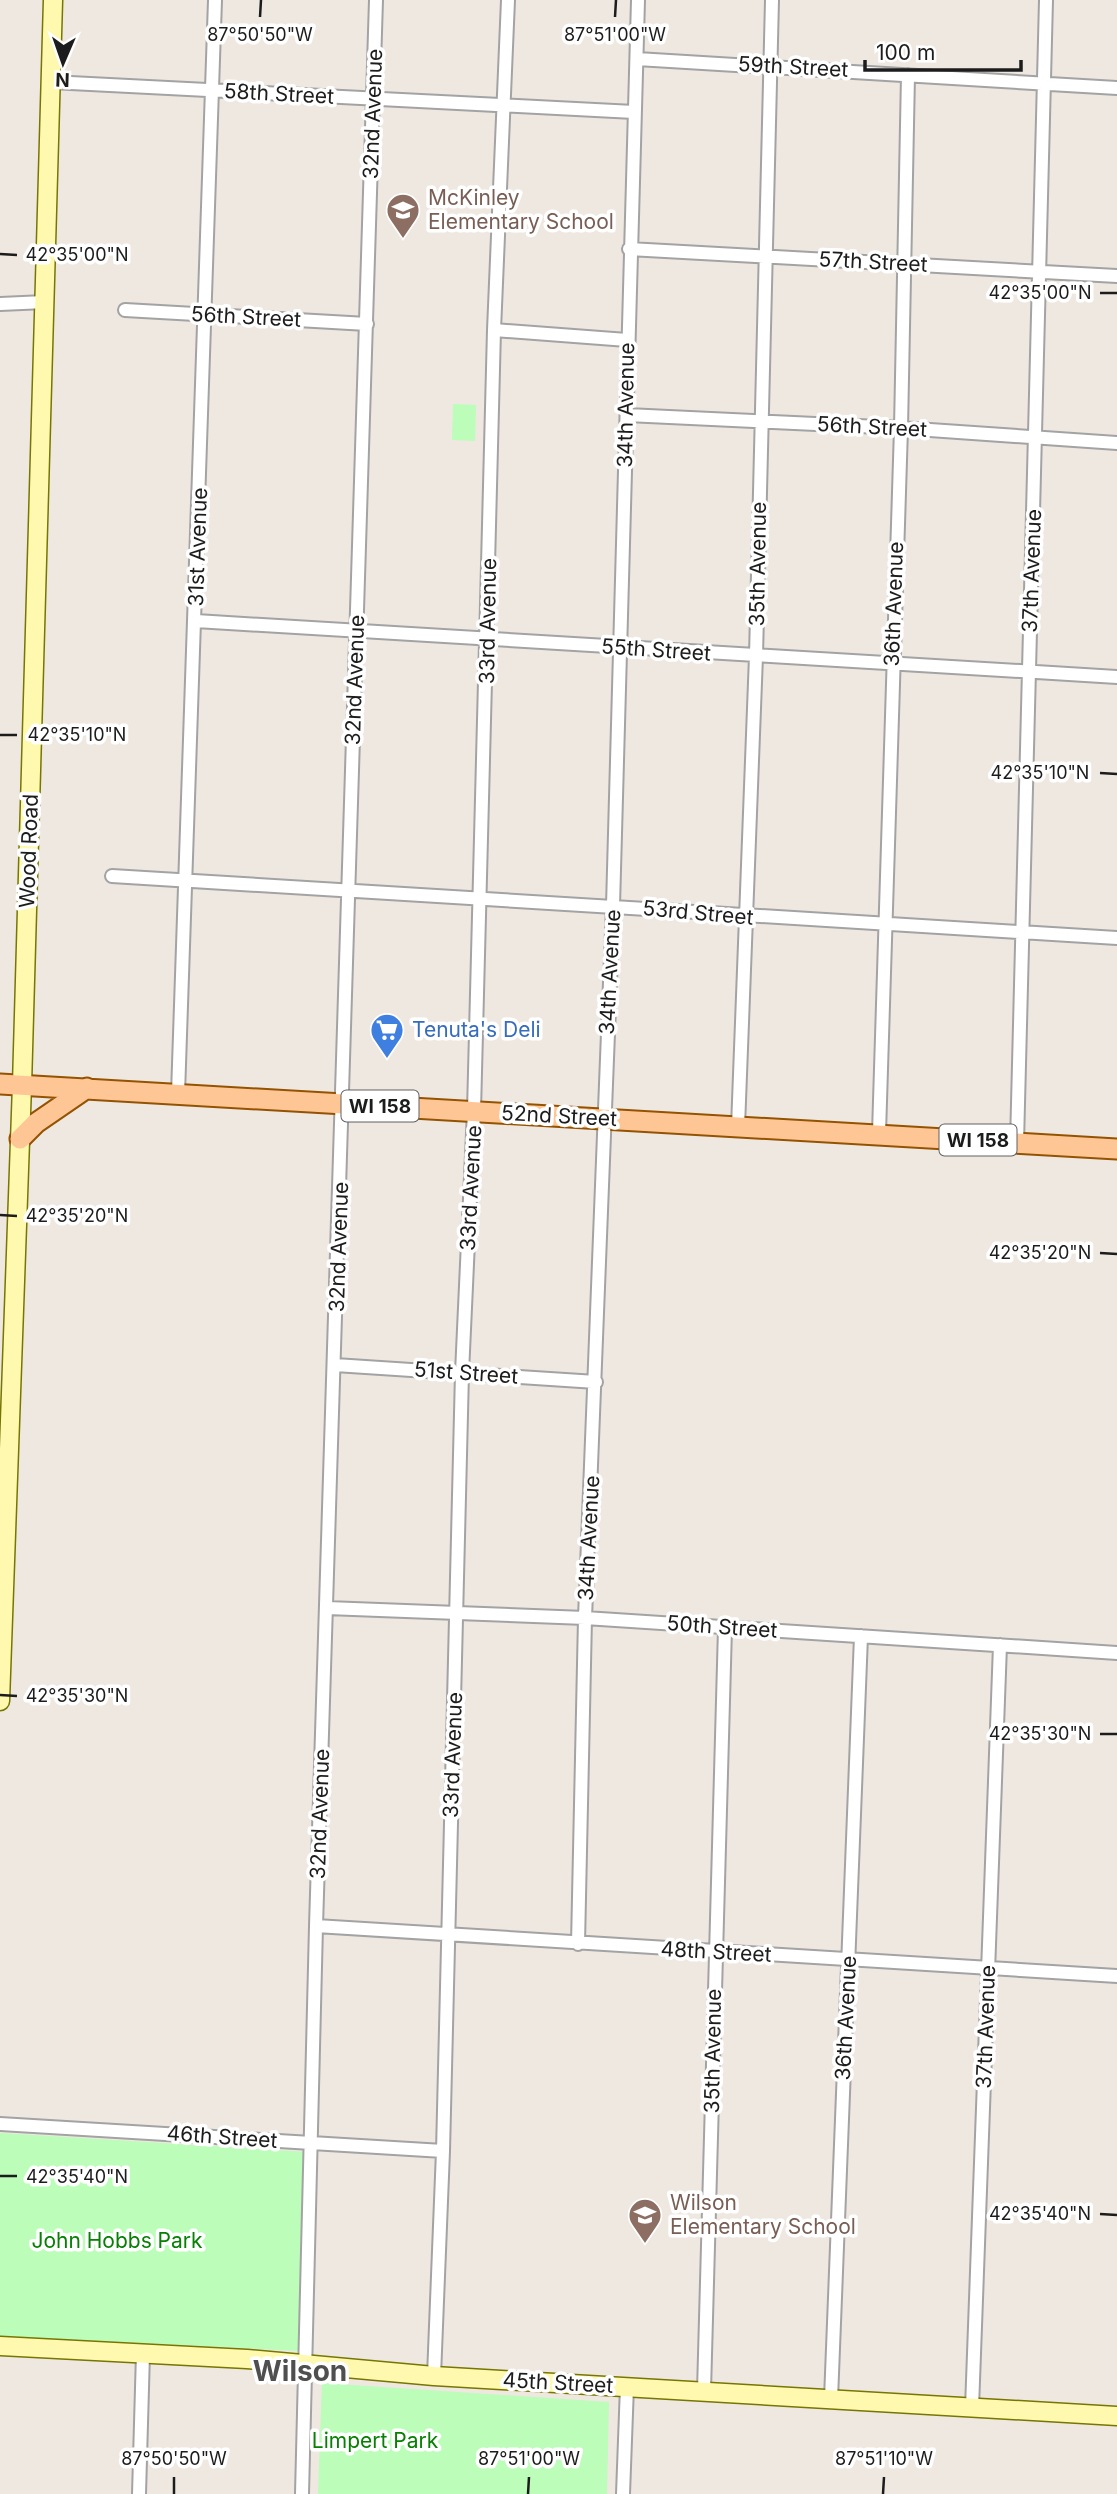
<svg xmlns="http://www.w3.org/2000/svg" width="1117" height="2494" font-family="Inter,sans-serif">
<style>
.park{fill:#bbfdb9}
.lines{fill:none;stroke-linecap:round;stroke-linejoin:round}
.street-casing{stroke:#a3a3a3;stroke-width:16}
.secondary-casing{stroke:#767600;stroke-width:21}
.primary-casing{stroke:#945300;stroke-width:23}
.street{stroke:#fff;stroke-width:12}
.secondary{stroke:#fef9af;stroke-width:18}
.primary{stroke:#ffc695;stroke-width:19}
.ticks{fill:none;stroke:#1c1c1c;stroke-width:2.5}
.labels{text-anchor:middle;stroke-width:7;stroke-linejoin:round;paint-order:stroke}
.shield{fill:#fff;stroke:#606060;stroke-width:2}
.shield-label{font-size:19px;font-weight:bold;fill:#1c1c1c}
.street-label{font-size:21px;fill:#1c1c1c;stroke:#fff}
.education-label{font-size:21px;fill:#785e54;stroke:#fff;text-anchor:start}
.shop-label{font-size:21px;fill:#366cbe;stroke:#fff;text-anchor:start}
.park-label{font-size:21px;fill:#078004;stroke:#fff}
.district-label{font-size:28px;font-weight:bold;fill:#4f4f4f;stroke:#fff}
.ticks-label{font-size:18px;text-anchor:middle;fill:#1c1c1c;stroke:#fff;stroke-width:7;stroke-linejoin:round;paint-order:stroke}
</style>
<rect width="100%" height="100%" fill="#eee8e1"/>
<path class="park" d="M 453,404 L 476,405 L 475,441 L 452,440 Z
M 0,2133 L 307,2152 L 299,2351 L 0,2336 Z
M 322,2383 L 609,2402 L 607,2494 L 318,2494 Z"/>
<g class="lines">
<defs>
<path id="street" d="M 637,59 L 1117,88
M 51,82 L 634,112
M 629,249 L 1117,276
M 0,304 L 45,302
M 125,310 L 367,324
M 494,330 L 627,340
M 627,415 L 901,428 L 1117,443
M 196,621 L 1117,677
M 112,876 L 1117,938
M 178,1094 L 215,0
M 738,1127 L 756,656 L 772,0
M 879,1133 L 901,428 L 908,75
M 1017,1143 L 1046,0
M 335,1365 L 596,1382
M 327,1608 L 585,1618 L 1117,1653
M 316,1926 L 1117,1976
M 578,1944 L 585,1618 L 613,906 L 638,0
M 0,2124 L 443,2151
M 434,2376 L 443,2151 L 462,1373 L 474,1111 L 494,330 L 508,0
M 704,2391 L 725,1628
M 831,2399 L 861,1636
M 972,2408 L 1000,1645
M 139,2494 L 143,2353
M 302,2494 L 316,1926 L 376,0
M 623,2494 L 627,2386"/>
<path id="secondary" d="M 0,1701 L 22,1085 L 53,0
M 0,2346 L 247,2359 L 434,2376 L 1117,2416"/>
<path id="primary" d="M 0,1084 L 1117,1149
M 20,1139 L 36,1123 L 87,1088"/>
</defs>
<use href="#street" class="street-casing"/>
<use href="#secondary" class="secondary-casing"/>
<use href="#primary" class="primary-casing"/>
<use href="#street" class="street"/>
<use href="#secondary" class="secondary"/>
<use href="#primary" class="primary"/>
</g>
<path class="ticks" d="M 260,17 L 261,0M 615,17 L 616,0M 0,254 L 17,255M 1100,293 L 1117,293M 0,735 L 17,735M 1100,773 L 1117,774M 0,1215 L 17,1216M 1100,1253 L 1117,1254M 0,1695 L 17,1696M 1100,1734 L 1117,1734M 0,2176 L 17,2176M 1100,2214 L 1117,2215M 174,2494 L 174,2477M 528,2494 L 529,2477M 883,2494 L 884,2477"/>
<defs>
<symbol id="school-pin" viewBox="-11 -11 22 30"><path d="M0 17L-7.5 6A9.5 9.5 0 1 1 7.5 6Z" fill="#8d6e63" stroke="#fff"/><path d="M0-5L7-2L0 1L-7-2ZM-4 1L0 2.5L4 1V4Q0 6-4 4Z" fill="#fff"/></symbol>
<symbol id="supermarket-pin" viewBox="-11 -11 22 30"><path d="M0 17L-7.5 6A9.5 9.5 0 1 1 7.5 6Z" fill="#3f7fe0" stroke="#fff"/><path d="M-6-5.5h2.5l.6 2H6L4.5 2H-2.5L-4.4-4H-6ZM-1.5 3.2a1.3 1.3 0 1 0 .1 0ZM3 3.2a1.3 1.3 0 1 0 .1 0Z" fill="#fff"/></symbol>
</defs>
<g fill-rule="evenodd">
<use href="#school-pin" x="384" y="191" width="38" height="52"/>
<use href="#supermarket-pin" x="368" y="1011" width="38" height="52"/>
<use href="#school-pin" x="626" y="2196" width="38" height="52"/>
</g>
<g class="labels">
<g class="shield">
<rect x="341.5" y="1090.5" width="77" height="31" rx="5"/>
<rect x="939.5" y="1124.5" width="77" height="31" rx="5"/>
</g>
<g class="shield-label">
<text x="380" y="1113">WI 158</text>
<text x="978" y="1147">WI 158</text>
</g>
<g class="street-label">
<text transform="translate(793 67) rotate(3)" y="7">59th Street</text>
<text transform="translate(279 94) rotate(3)" y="7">58th Street</text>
<text transform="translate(373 114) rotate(-88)" y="7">32nd Avenue</text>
<text transform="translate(873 262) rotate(3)" y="7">57th Street</text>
<text transform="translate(246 317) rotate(3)" y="7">56th Street</text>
<text transform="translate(626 405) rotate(-89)" y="7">34th Avenue</text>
<text transform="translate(872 427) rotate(3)" y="7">56th Street</text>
<text transform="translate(198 547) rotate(-88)" y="7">31st Avenue</text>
<text transform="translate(758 564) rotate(-89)" y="7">35th Avenue</text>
<text transform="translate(1032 571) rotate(-88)" y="7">37th Avenue</text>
<text transform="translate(894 604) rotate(-88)" y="7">36th Avenue</text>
<text transform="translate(488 621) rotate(-89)" y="7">33rd Avenue</text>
<text transform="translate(656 650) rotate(4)" y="7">55th Street</text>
<text transform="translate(355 680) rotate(-88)" y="7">32nd Avenue</text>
<text transform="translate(29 851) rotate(-88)" y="7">Wood Road</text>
<text transform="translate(698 913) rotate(5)" y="7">53rd Street</text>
<text transform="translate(610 972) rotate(-87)" y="7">34th Avenue</text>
<text transform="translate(559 1116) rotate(3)" y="7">52nd Street</text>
<text transform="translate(471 1188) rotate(-87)" y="7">33rd Avenue</text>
<text transform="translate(339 1247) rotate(-88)" y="7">32nd Avenue</text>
<text transform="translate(466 1373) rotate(4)" y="7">51st Street</text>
<text transform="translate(589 1538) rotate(-87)" y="7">34th Avenue</text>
<text transform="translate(722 1627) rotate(4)" y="7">50th Street</text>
<text transform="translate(453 1755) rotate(-88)" y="7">33rd Avenue</text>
<text transform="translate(320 1814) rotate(-88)" y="7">32nd Avenue</text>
<text transform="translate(716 1952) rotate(3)" y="7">48th Street</text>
<text transform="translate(846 2018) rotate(-87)" y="7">36th Avenue</text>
<text transform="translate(986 2027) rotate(-88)" y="7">37th Avenue</text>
<text transform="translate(713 2051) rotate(-89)" y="7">35th Avenue</text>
<text transform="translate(222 2137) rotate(4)" y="7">46th Street</text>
<text transform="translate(558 2383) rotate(3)" y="7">45th Street</text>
</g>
<g class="education-label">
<text x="428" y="205">McKinley<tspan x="428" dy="24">Elementary School</tspan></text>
<text x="670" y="2210">Wilson<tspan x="670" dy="24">Elementary School</tspan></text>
</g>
<g class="shop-label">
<text x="412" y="1037">Tenuta's Deli</text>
</g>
<g class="park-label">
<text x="117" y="2248">John Hobbs Park</text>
<text x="375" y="2448">Limpert Park</text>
</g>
<g class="district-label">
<text x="300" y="2381">Wilson</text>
</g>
</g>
<g class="ticks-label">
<text x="260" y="41">87°50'50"W</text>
<text x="615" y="41">87°51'00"W</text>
<text x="77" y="261">42°35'00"N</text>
<text x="1040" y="299">42°35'00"N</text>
<text x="77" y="741">42°35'10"N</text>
<text x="1040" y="779">42°35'10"N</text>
<text x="77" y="1222">42°35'20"N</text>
<text x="1040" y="1259">42°35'20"N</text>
<text x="77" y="1702">42°35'30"N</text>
<text x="1040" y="1740">42°35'30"N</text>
<text x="77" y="2183">42°35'40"N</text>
<text x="1040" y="2220">42°35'40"N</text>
<text x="174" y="2465">87°50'50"W</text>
<text x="529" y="2465">87°51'00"W</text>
<text x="884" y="2465">87°51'10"W</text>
</g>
<g transform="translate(63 63) rotate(182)" stroke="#ffffff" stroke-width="5" paint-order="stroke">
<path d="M0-5L12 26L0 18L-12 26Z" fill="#1c1c1c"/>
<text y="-10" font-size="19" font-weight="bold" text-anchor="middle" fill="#1c1c1c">N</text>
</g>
<path d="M865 60v10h156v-10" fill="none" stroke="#1c1c1c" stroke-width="3.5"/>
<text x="876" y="60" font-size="21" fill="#1c1c1c" stroke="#ffffff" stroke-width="5" paint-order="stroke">100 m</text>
</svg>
